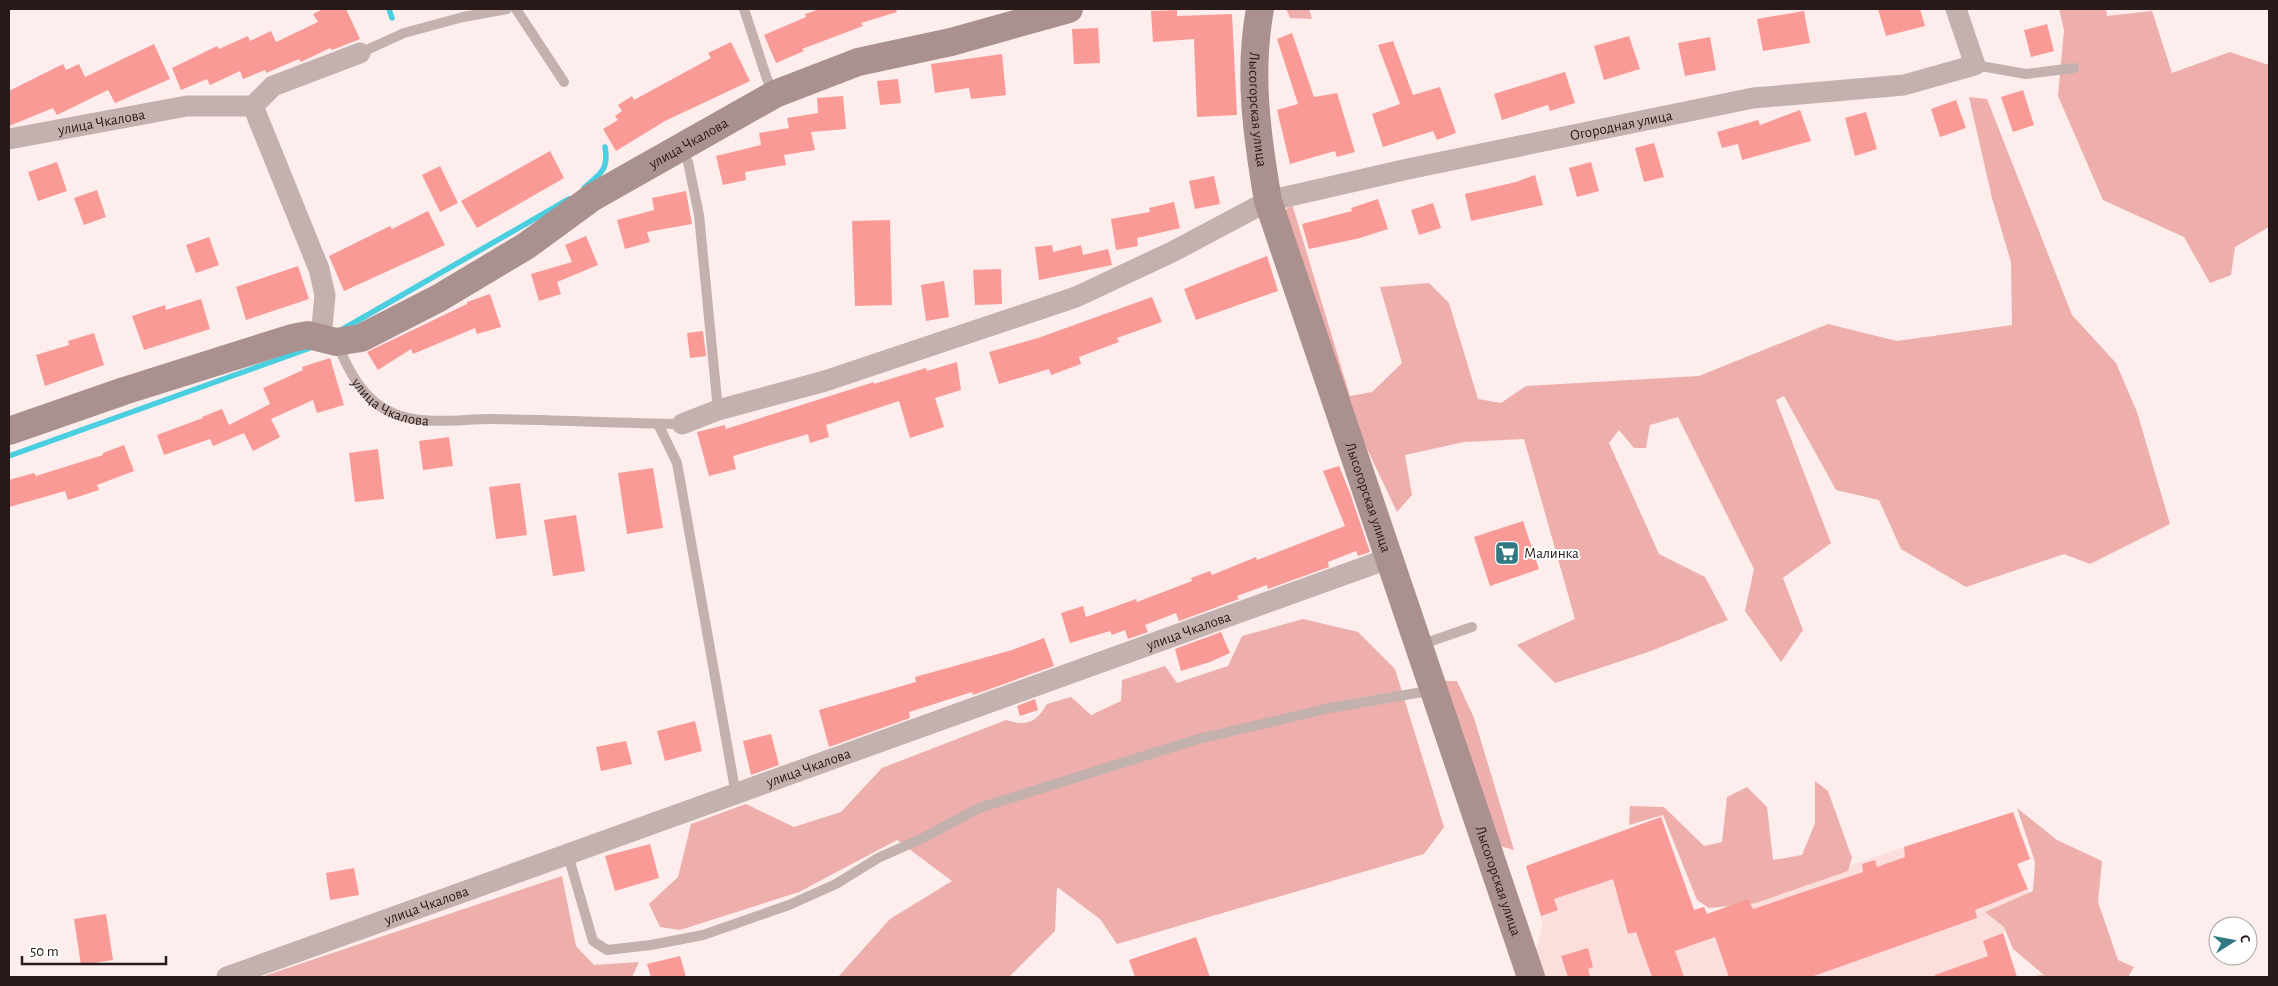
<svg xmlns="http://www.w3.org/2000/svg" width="2278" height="986" font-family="'Alegreya Sans',sans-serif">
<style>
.built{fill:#fcdedc}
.green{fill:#eeafac}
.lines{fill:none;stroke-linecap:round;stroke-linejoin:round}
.stream{stroke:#49cfe0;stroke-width:5.5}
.building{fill:#fa9a97}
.lane{stroke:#c2b1af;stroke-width:10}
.street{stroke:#c2b1af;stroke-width:21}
.secondary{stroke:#aa918f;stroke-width:28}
.labels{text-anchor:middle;stroke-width:4;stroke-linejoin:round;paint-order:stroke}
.street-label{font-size:15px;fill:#281a19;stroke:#fff}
.poi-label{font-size:15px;fill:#281a19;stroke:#fff;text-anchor:start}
</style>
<rect width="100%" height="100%" fill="#fdedec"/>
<path class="built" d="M 2013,812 L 2030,859 L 2018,864 L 2040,922 L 2003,933 L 2017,977 L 1545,977 L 1536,951 L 1543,924 L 1526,866 L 1661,817 L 1694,910 L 1704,907 L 1707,914 L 1904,847 Z"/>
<path class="green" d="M 1286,9 L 1309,9 L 1312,19 L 1290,18 Z
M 2059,9 L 2106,9 L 2107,16 L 2152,11 L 2172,73 L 2230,52 L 2269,65 L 2269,227 L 2235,247 L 2231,275 L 2210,283 L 2184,237 L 2103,200 L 2058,96 L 2064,30 Z
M 1969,97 L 1987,99 L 2072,315 L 2116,363 L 2137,412 L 2170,524 L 2090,564 L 2064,554 L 1966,587 L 1901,549 L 1879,500 L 1836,490 L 1784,396 L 1776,400 L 1831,543 L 1783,578 L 1803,630 L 1781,662 L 1745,611 L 1754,569 L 1678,417 L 1650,425 L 1646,448 L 1634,448 L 1619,430 L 1609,443 L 1659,554 L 1705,577 L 1728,620 L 1651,651 L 1555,683 L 1517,645 L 1575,619 L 1524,439 L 1464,442 L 1405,455 L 1412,495 L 1397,512 L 1342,396 L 1282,213 L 1292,204 L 1350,396 L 1372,392 L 1402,363 L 1380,287 L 1429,283 L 1449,303 L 1478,399 L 1501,403 L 1526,386 L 1699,376 L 1828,324 L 1897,341 L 2012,325 L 2011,262 L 1992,198 Z
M 1303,619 L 1358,632 L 1395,669 L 1444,827 L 1424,854 L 1117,944 L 1100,919 L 1057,887 L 1055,931 L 1009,977 L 838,977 L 890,919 L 952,881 L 897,840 L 799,892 L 680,930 L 660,927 L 649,904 L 678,877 L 691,824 L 746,804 L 794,827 L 841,812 L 882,768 L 1006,720 C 1028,727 1036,722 1047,704 L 1071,697 L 1091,715 L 1121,701 L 1122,680 L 1165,666 L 1177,683 L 1228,666 L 1242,636 Z
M 1445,681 L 1457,681 L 1474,718 L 1514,850 L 1500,846 Z
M 1815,781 L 1828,791 L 1852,858 L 1848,871 L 1756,903 L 1709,908 L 1697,900 L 1663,815 L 1629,825 L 1630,806 L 1664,807 L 1704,846 L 1722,842 L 1727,797 L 1747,787 L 1767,807 L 1773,860 L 1802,855 L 1815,823 Z
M 2017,808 L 2057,840 L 2102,861 L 2098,902 L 2118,960 L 2134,967 L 2128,977 L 2024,977 L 2044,975 L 2013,949 L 2004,927 L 1985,912 L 2033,891 L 2035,862 Z
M 562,876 L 576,946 L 594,965 L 639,962 L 632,977 L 261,977 Z"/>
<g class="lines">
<path class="stream" d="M 389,9 L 392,18
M 584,188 C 601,173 609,170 605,147
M 343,329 L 569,199
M 9,456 L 310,348"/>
</g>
<path class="building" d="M 323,9 L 346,9 L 360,39 L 332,50 L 330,48 L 301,62 L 299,59 L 266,73 L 265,70 L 243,79 L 240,71 L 210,85 L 207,79 L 181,90 L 172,68 L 217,46 L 219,49 L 248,36 L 250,41 L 271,31 L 276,42 L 318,22 L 313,14 Z
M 820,9 L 896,9 L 897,12 L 861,23 L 863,26 L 802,49 L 804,51 L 776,63 L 764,35 L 806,17 L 805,14 Z
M 1878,9 L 1920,9 L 1925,26 L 1886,36 Z
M 1177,10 L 1177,16 L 1232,14 L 1237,115 L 1197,117 L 1194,39 L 1153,42 L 1151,11 Z
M 1804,11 L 1810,43 L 1763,51 L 1757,19 Z
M 2047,24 L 2054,51 L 2031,57 L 2024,30 Z
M 1098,28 L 1100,63 L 1074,64 L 1072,29 Z
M 1292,33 L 1314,97 L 1337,93 L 1355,152 L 1337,157 L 1335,151 L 1290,164 L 1277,110 L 1298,104 L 1277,39 Z
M 1629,36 L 1640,69 L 1604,80 L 1594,46 Z
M 1710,37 L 1716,70 L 1685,76 L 1678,43 Z
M 1393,41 L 1413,95 L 1440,87 L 1456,133 L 1437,140 L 1433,131 L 1383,147 L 1372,114 L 1400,104 L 1378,45 Z
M 731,42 L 750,81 L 665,121 L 616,151 L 603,129 L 618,120 L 615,116 L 622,111 L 618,105 L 632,96 L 634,100 L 711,58 L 708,53 Z
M 154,44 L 170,79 L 115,103 L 108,90 L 57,115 L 53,108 L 9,126 L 9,91 L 63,64 L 66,70 L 79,64 L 85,77 Z
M 1002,54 L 1006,95 L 971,99 L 969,88 L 935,93 L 931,64 Z
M 1565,72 L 1575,103 L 1550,111 L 1548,105 L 1502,120 L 1494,94 Z
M 898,79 L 901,103 L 880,105 L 877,81 Z
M 2023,90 L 2034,125 L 2013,132 L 2001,97 Z
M 843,96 L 846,129 L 811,132 L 815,150 L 784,155 L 786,165 L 745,172 L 746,180 L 723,185 L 716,156 L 761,145 L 759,133 L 789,128 L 787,118 L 818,113 L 817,98 Z
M 1956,100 L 1966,128 L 1940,137 L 1931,109 Z
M 1800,110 L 1811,141 L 1742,160 L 1738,144 L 1722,148 L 1717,132 L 1758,120 L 1760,125 Z
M 1866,112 L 1877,149 L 1855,156 L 1845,118 Z
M 1654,143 L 1664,177 L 1644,182 L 1635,148 Z
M 550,151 L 564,178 L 477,228 L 461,201 Z
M 57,162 L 67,191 L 38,201 L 28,172 Z
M 1591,162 L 1599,191 L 1577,197 L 1569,168 Z
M 440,166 L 458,203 L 440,212 L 422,175 Z
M 1535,175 L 1543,205 L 1471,221 L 1465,194 L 1516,182 Z
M 1214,176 L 1220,204 L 1195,209 L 1189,181 Z
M 97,190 L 106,217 L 84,225 L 74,198 Z
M 686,191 L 692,224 L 647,232 L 650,242 L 625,249 L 617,220 L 654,210 L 652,198 Z
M 1378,199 L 1388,229 L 1360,238 L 1309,249 L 1302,224 L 1352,211 L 1351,208 Z
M 1174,202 L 1180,228 L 1137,238 L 1138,246 L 1116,250 L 1111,219 L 1150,212 L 1149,208 Z
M 1433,203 L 1441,228 L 1419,235 L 1411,210 Z
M 428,211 L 445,245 L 344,291 L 329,256 L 390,226 L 392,229 Z
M 890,220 L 892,305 L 855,306 L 852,221 Z
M 586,236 L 598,265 L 557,282 L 561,294 L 539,301 L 531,274 L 572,262 L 565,245 Z
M 209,237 L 219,265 L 196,273 L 186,245 Z
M 1052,245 L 1053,252 L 1081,245 L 1083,255 L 1108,249 L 1112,265 L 1039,280 L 1035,247 Z
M 1267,256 L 1278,291 L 1196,320 L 1184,289 Z
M 298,266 L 309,299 L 246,320 L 236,287 Z
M 1001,269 L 1002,304 L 975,305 L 973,270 Z
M 944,281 L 949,317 L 926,321 L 921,285 Z
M 490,294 L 501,327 L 477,334 L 475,328 L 413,354 L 411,349 L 378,370 L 367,352 L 467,304 L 467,302 Z
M 1152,297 L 1162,322 L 1117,338 L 1119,342 L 1079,357 L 1081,364 L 1051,375 L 1049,369 L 999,384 L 989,352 L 1038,338 Z
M 201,299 L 210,329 L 144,350 L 132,316 L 165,305 L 166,310 Z
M 703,331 L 706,356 L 690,358 L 687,333 Z
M 94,333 L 104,365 L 45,386 L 36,355 L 69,345 L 68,341 Z
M 330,358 L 344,405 L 317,413 L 313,400 L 271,419 L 280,437 L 253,451 L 244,433 L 213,446 L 210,439 L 164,455 L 157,435 L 203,418 L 202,417 L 222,409 L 229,425 L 270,404 L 263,388 L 303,370 L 302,367 Z
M 957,362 L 961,390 L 935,398 L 944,427 L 910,438 L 899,401 L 826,425 L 829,437 L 810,443 L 808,434 L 733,456 L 736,469 L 709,476 L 697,432 L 725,425 L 726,429 L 874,382 L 874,384 L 926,368 L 927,371 Z
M 449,437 L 453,466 L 423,470 L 419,441 Z
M 124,445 L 134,471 L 97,485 L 99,490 L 68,500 L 65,491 L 9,507 L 9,480 L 34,473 L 36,476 L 103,455 L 103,453 Z
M 378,449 L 384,499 L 355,502 L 349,453 Z
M 1339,466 L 1350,493 L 1370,552 L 1358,556 L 1356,551 L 1328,562 L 1329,567 L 1268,589 L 1267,585 L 1237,596 L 1239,599 L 1179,621 L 1176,613 L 1145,625 L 1148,632 L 1128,639 L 1125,630 L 1112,635 L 1110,631 L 1070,643 L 1061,613 L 1083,606 L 1086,617 L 1136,599 L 1137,602 L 1192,581 L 1191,578 L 1210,571 L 1212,575 L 1256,557 L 1257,560 L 1345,526 L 1323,471 Z
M 653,468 L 663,528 L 627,534 L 618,473 Z
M 520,483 L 527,535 L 496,539 L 489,487 Z
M 576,515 L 585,571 L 553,576 L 544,520 Z
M 1523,521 L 1539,569 L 1490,586 L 1474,537 Z
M 1221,632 L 1230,653 L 1210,662 L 1181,671 L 1175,649 Z
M 1044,638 L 1054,666 L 973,695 L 972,692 L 909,712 L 910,718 L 829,747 L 819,710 L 916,682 L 915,677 L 1012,650 Z
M 1035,699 L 1038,710 L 1020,716 L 1017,706 Z
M 695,721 L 702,751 L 665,761 L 657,731 Z
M 771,734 L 779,765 L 751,775 L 743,741 Z
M 626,741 L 632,764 L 601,771 L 596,747 Z
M 2013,812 L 2030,859 L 2017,864 L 2028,889 L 1975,910 L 1977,918 L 1811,977 L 1729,977 L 1715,937 L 1675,951 L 1684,977 L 1652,977 L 1636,932 L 1628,934 L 1613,879 L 1554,899 L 1558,910 L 1541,916 L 1526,866 L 1661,817 L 1694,910 L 1704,907 L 1707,914 L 1748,899 L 1753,909 L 1863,872 L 1862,864 L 1875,860 L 1877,867 L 1905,857 L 1904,847 Z
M 650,844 L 659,878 L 615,891 L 605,856 Z
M 354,868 L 359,895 L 330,900 L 326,873 Z
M 106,914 L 113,960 L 81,965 L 74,919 Z
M 2003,933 L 2017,977 L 1935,977 L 1935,975 L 1988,956 L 1983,941 Z
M 1196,937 L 1210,977 L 1135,977 L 1129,960 Z
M 1588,948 L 1593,967 L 1588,969 L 1590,977 L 1568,977 L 1561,956 Z
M 680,956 L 686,977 L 651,977 L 647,964 Z"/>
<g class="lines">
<g class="lane">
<path d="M 516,9 L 564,82"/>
<path d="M 744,9 L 767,79 L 774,92"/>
<path d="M 360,53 L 404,33 L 463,17 L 507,9"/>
<path d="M 1975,65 L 2026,74 L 2074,68"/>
<path d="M 681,150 L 688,162 L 699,215 L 718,410"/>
<path id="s1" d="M 337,343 C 348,370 364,402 393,413 C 423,426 459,419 491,419 C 554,420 618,423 682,424"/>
<path d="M 658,424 L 677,463 L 736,795"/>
<path d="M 1420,645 L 1472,627"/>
<path d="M 568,855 L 593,941 L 607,950 L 651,945 L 703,935 L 789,905 L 836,884 L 878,858 L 923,838 L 979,808 L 1198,739 L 1330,708 L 1434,690"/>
</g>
<g class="street">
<path d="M 253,106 L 319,269 L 325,295 L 321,337"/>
<path id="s2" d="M 9,139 L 187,106 L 253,106 L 273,86 L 360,53"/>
<path id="s3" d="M 682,424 L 718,410 L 825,381 L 1076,297 L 1172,252 L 1268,201 L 1408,169 L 1753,98 L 1904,85 L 1975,65 L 1956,9"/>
<path id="s4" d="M 227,977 L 1390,558"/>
</g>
<g class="secondary">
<path id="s5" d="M 1260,9 C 1248,74 1257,136 1268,201 L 1531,977"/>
<path id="s6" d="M 9,431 L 124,391 L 292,338 L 308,335 L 336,342 L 361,338 L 439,298 L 526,246 L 593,197 L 775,94 L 858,62 L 951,42 L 1069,9"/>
</g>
</g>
<defs>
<symbol id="supermarket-square" viewBox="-11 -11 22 22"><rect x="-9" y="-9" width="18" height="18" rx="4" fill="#317982" stroke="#fff"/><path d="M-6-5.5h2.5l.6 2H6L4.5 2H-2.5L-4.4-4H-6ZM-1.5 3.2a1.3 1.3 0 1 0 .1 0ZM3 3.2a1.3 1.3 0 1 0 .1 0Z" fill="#fff"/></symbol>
</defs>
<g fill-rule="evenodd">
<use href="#supermarket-square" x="1493" y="539" width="28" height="28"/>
</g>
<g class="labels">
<g class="street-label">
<text dy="5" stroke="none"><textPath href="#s5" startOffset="101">Лысогорская улица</textPath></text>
<text dy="5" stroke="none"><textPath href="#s2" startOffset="94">улица Чкалова</textPath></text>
<text dy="5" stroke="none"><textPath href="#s3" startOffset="990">Огородная улица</textPath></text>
<text dy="5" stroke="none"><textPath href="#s6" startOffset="750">улица Чкалова</textPath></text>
<text dy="5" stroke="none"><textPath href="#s1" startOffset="85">улица Чкалова</textPath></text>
<text dy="5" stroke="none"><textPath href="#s5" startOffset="506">Лысогорская улица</textPath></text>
<text dy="5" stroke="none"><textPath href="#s4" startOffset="1022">улица Чкалова</textPath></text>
<text dy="5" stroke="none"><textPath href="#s4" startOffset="618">улица Чкалова</textPath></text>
<text dy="5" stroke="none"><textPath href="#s5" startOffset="911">Лысогорская улица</textPath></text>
<text dy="5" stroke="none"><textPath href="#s4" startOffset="212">улица Чкалова</textPath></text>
</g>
<g class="poi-label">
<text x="1524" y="558">Малинка</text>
</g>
</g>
<rect width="2278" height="986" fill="none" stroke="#281a19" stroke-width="20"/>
<g transform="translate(2233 941) rotate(79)"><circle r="24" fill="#ffffff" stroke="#a9a3a3"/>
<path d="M0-4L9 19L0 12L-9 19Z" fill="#317982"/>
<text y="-8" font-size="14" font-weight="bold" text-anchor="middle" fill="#281a19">С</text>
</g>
<path d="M22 956v8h144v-8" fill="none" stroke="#281a19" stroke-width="2.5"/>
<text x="30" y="956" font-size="15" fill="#281a19" stroke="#ffffff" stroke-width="4" paint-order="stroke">50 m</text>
</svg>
